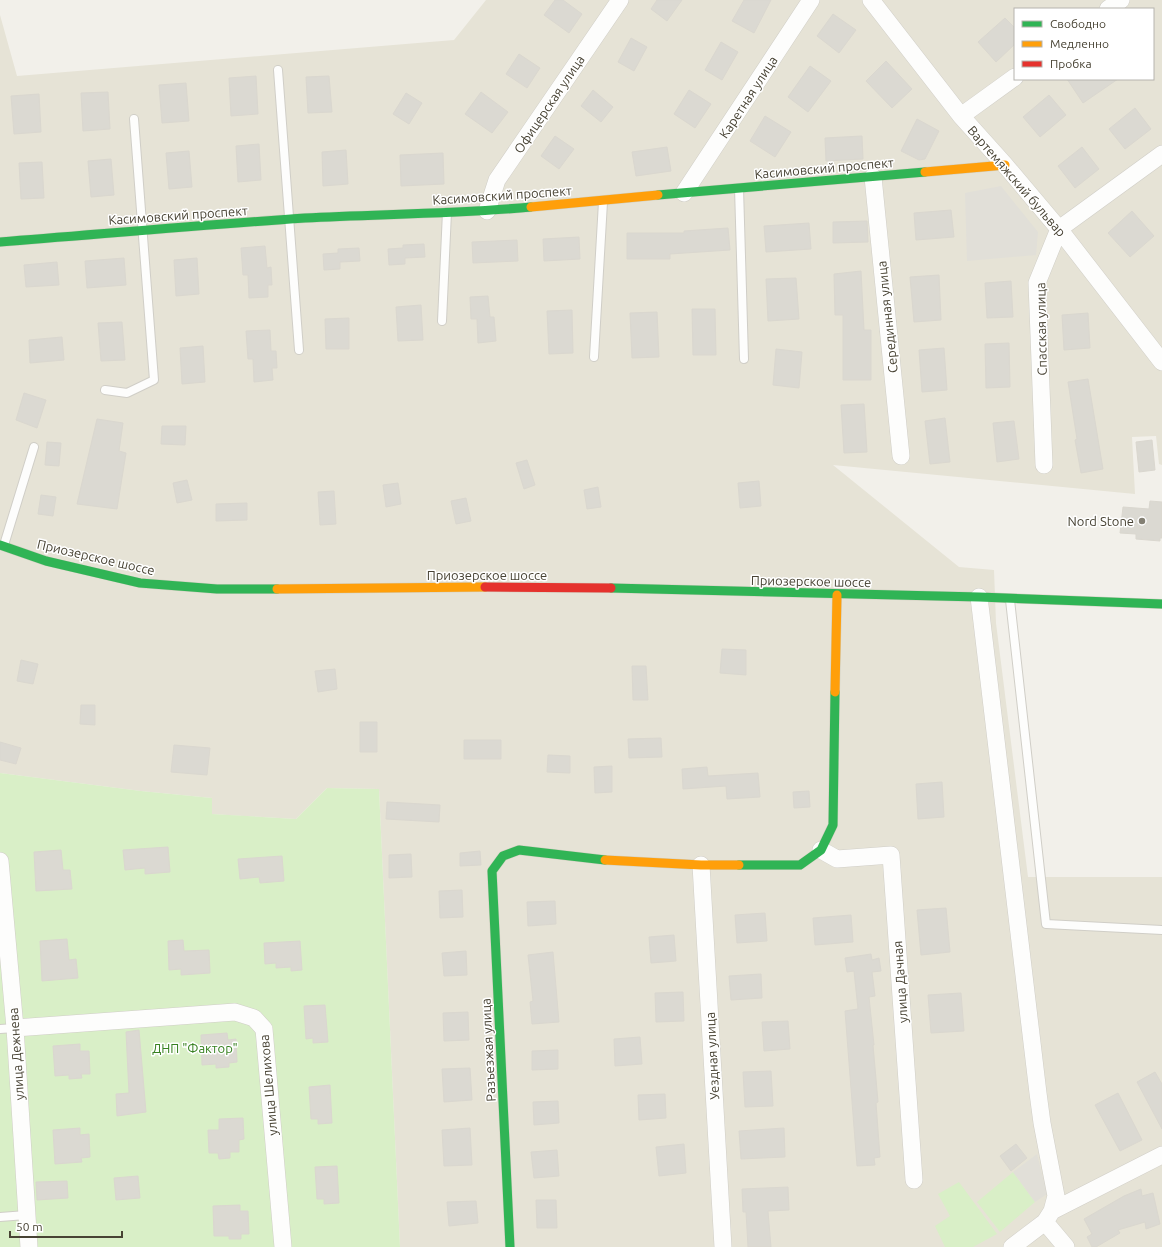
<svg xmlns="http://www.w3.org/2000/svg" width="1162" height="1247" font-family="Ubuntu,sans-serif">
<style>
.residential{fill:#e6e3d6;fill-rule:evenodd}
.green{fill:#d9efc7}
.parking{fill:#e1dfd8}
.building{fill:#dbd9d2;stroke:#dad7cf}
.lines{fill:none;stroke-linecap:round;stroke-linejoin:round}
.lane-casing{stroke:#d0cec7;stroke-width:10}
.street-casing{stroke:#d0cec7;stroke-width:18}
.fast-casing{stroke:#d1cfc0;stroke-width:10}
.slow-casing{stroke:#d1cfc0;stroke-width:10}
.jam-casing{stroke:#d1cfc0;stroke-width:10}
.lane{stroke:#fdfdfc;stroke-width:8}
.street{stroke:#fdfdfc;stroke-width:17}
.fast{stroke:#30b455;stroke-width:9}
.slow{stroke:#ff9f0a;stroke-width:9}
.jam{stroke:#e5322d;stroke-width:9}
.poi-dot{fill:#848074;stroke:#fff;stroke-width:1.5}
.labels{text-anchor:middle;stroke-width:3;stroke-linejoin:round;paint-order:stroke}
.street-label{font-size:13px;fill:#484334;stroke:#fff}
.poi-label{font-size:13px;fill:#484334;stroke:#fff;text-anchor:end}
.park-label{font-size:13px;fill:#378120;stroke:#fff}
</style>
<rect width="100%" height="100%" fill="#f2f0ea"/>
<path class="residential" d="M 486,0 L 1162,0 L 1162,465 L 1159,464 L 1156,436 L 1132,437 L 1135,494 L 833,465 L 959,567 L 994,570 L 996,623 L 1028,877 L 1162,877 L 1162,1247 L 400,1247 L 379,789 L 327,788 L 296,819 L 211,814 L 212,798 L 141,791 L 0,773 L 0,15 L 17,76 L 454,40 ZM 1015,9 L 1153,9 L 1153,79 L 1015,79 Z"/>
<path class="green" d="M 0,773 L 141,791 L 212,798 L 212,814 L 296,819 L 327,788 L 379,789 L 400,1247 L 0,1247 Z
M 1013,1172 L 1035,1202 L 1000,1232 L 977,1202 Z
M 959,1182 L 997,1234 L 973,1247 L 945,1247 L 935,1226 L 950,1216 L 938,1194 Z"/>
<path class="parking" d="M 1001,186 L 1038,232 L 1036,255 L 967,261 L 965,193 Z
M 1037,1154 L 1047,1194 L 1035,1202 L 1013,1172 Z"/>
<path class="building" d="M 555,0 L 563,0 L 582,14 L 569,33 L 544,15 Z
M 657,0 L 682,0 L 667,21 L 651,9 Z
M 744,0 L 771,0 L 754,33 L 732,21 Z
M 833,14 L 856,30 L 839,53 L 817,36 Z
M 1005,18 L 1015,28 L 1015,44 L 996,62 L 978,42 Z
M 631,38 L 647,47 L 634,71 L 618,62 Z
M 721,42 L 738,52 L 722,80 L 705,70 Z
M 519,54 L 540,68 L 527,88 L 506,74 Z
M 886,61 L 912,89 L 892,108 L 866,81 Z
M 810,66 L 831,81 L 808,112 L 788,97 Z
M 256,76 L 258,114 L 231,116 L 229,78 Z
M 329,76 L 332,112 L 308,113 L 306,77 Z
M 1067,79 L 1118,79 L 1083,103 Z
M 186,83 L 189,121 L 162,123 L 159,85 Z
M 593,90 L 613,107 L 601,122 L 581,106 Z
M 689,90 L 711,104 L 695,128 L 674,114 Z
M 108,92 L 110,129 L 83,131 L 81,93 Z
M 481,92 L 508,112 L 492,133 L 465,114 Z
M 406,93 L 422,103 L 409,124 L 393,114 Z
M 39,94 L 41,132 L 14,134 L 11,96 Z
M 1049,95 L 1066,115 L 1040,137 L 1023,117 Z
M 1135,108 L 1151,129 L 1125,149 L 1109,129 Z
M 765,116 L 791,132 L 775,157 L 750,141 Z
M 917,119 L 939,131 L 925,159 L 919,160 L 901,151 Z
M 555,136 L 574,149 L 559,169 L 541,156 Z
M 862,136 L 863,159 L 826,161 L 825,138 Z
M 259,144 L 261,180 L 238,182 L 236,146 Z
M 667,147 L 671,171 L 636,176 L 632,152 Z
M 1082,147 L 1099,169 L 1075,188 L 1058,166 Z
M 346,150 L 348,184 L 323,186 L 322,152 Z
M 189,151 L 192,187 L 169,189 L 166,153 Z
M 443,153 L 444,184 L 401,186 L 400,155 Z
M 111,159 L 114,195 L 91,197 L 88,161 Z
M 42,162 L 44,198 L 21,199 L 19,163 Z
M 951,210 L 954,237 L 916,240 L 914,213 Z
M 1132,211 L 1154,236 L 1130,257 L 1108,233 Z
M 867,221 L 868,242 L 833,243 L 833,222 Z
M 809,223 L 811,249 L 766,252 L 764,226 Z
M 728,228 L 730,250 L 670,254 L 670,259 L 627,259 L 627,233 L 684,233 L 684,231 Z
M 579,237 L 580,259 L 544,261 L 543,239 Z
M 517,240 L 518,261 L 473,263 L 472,242 Z
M 424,244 L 425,257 L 405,258 L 405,264 L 389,265 L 388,249 L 403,248 L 403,245 Z
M 265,246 L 267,268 L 271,267 L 272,285 L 268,285 L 268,297 L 249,298 L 248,275 L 243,275 L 241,248 Z
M 359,248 L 360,261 L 340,262 L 340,269 L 324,270 L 323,254 L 338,253 L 338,249 Z
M 124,258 L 126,285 L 87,288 L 85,261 Z
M 197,258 L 199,294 L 176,296 L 174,260 Z
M 57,262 L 59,285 L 26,287 L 24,265 Z
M 861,271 L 864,330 L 871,330 L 871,380 L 843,380 L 843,315 L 835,315 L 834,274 Z
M 939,275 L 941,320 L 914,322 L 910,277 Z
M 796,278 L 799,319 L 768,321 L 766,279 Z
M 1011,281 L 1013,317 L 987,318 L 985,283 Z
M 488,296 L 490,317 L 494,317 L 496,341 L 478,343 L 477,319 L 471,319 L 470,297 Z
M 421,305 L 423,340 L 398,341 L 396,307 Z
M 692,309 L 715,309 L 716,355 L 693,355 Z
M 572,310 L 573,353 L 549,354 L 547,311 Z
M 657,312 L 659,357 L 632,358 L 630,313 Z
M 1088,313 L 1090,348 L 1064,350 L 1062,315 Z
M 349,318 L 349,349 L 326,349 L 325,319 Z
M 122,322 L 125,360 L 101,361 L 98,323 Z
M 270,330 L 271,351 L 276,351 L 277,368 L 272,368 L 273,380 L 254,382 L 253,359 L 248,359 L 246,331 Z
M 62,337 L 64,360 L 30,363 L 29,340 Z
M 1009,343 L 1010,387 L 986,388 L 985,344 Z
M 203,346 L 205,382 L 182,384 L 180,348 Z
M 944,348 L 947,390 L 922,392 L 919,350 Z
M 776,349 L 802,352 L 799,388 L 773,385 Z
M 1088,379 L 1103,469 L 1081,473 L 1075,440 L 1077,439 L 1068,382 Z
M 24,393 L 46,400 L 37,428 L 16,420 Z
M 864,404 L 867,452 L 844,453 L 841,405 Z
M 945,418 L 950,462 L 930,464 L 925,421 Z
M 97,419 L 123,423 L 119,451 L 126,453 L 117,509 L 77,504 Z
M 1014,421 L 1019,459 L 997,462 L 993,423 Z
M 162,426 L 186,426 L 185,445 L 161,444 Z
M 1152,440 L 1155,470 L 1139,472 L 1136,442 Z
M 47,442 L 61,443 L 59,466 L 45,465 Z
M 527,460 L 535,485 L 524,489 L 516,463 Z
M 187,480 L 192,500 L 177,503 L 173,483 Z
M 759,481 L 761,506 L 740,508 L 738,483 Z
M 398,483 L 401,504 L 386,507 L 383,485 Z
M 598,487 L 601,507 L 587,509 L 584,490 Z
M 334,491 L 336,524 L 320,525 L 318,492 Z
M 41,495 L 56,497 L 53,516 L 38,514 Z
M 466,498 L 471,521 L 456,524 L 451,501 Z
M 1150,501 L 1162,502 L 1162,538 L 1160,538 L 1160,541 L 1136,539 L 1136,534 L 1120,533 L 1123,507 L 1149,509 Z
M 247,503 L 247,520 L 216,521 L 216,504 Z
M 722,649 L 746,650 L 746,675 L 720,673 Z
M 21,660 L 38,664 L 33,684 L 17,681 Z
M 632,666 L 646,666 L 648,700 L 633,700 Z
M 335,669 L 337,689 L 318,692 L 315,671 Z
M 81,705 L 95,705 L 95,725 L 80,724 Z
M 360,722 L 377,722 L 377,752 L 360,752 Z
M 661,738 L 662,757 L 629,758 L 628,739 Z
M 464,740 L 501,740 L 501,759 L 464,759 Z
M 0,742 L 21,748 L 16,764 L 0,760 Z
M 174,745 L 210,748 L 207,775 L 171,772 Z
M 548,755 L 570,756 L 570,773 L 547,772 Z
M 612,766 L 612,792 L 595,793 L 594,767 Z
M 707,767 L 708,776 L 758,773 L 760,797 L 727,799 L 726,786 L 683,789 L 682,769 Z
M 942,782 L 944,817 L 918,819 L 916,784 Z
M 809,791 L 810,807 L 794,808 L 793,792 Z
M 387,802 L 440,805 L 439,822 L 386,819 Z
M 168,847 L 170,872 L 145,874 L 145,868 L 125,870 L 123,850 Z
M 61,850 L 63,870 L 70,870 L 72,889 L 36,891 L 34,852 Z
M 480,851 L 481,865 L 460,866 L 460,853 Z
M 411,854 L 412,877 L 389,878 L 389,855 Z
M 282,856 L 284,881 L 260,883 L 259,877 L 240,879 L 238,859 Z
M 462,890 L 463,917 L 440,918 L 439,891 Z
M 555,901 L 556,924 L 528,926 L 527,902 Z
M 946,908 L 950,952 L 921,955 L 917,910 Z
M 765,913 L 767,941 L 737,943 L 735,915 Z
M 851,915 L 853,942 L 815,945 L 813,918 Z
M 674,935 L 676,961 L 651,963 L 649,937 Z
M 67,939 L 69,960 L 76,959 L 78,978 L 42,981 L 40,941 Z
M 183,940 L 184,951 L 209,950 L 210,973 L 181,975 L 181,969 L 169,970 L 168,941 Z
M 300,941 L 302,970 L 291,971 L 291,967 L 276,968 L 276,963 L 265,964 L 264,943 Z
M 466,951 L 467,975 L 444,976 L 442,953 Z
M 553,952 L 559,1022 L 532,1024 L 530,1002 L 533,1001 L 528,955 Z
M 871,954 L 872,960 L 879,958 L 881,971 L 872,972 L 875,996 L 869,997 L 874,1045 L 873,1045 L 878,1102 L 876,1103 L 880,1157 L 874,1158 L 875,1165 L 857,1166 L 845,1011 L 858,1009 L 854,971 L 847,972 L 845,958 Z
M 761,974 L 762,998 L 731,1000 L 729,976 Z
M 683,992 L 684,1021 L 656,1022 L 655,993 Z
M 961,993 L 964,1031 L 931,1033 L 928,995 Z
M 325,1005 L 328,1042 L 313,1043 L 313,1038 L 306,1039 L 304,1006 Z
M 468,1012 L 469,1040 L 444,1041 L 443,1013 Z
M 788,1021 L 790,1049 L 764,1051 L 762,1022 Z
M 139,1030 L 146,1112 L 117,1116 L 116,1094 L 129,1093 L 126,1032 Z
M 227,1033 L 228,1040 L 236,1039 L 237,1062 L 229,1063 L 229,1067 L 216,1068 L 216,1064 L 202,1065 L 201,1035 Z
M 640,1037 L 642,1064 L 615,1066 L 614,1039 Z
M 80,1044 L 80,1051 L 89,1051 L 90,1074 L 81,1074 L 82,1078 L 69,1079 L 69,1075 L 55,1076 L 53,1046 Z
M 558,1050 L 558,1069 L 532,1070 L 532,1051 Z
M 470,1068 L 472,1100 L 444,1102 L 442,1069 Z
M 771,1071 L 773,1106 L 745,1107 L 743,1072 Z
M 1155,1072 L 1162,1084 L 1162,1129 L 1137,1082 Z
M 330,1085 L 332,1123 L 318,1124 L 318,1119 L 311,1119 L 309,1087 Z
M 1118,1093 L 1142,1140 L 1120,1151 L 1095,1105 Z
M 665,1094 L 666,1118 L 639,1120 L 638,1095 Z
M 558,1101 L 559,1123 L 534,1125 L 533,1102 Z
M 243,1118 L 244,1139 L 239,1140 L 239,1152 L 230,1152 L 230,1158 L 219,1159 L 218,1153 L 209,1153 L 208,1130 L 219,1130 L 219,1119 Z
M 80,1128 L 80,1135 L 89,1134 L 90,1157 L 81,1158 L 82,1162 L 55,1164 L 53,1130 Z
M 470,1128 L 472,1165 L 444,1166 L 442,1130 Z
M 784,1128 L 785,1157 L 741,1159 L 739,1131 Z
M 684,1144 L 686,1173 L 659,1176 L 656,1147 Z
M 1016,1144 L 1027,1158 L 1011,1171 L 1000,1156 Z
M 557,1150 L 559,1176 L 534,1178 L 531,1152 Z
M 337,1166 L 339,1203 L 324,1204 L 324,1199 L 317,1199 L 315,1167 Z
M 138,1176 L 140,1198 L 116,1200 L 114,1178 Z
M 67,1181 L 68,1198 L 37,1200 L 36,1182 Z
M 788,1187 L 789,1210 L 768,1211 L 771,1247 L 748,1247 L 746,1212 L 743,1212 L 742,1189 Z
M 1141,1189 L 1142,1196 L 1153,1193 L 1160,1224 L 1146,1229 L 1145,1222 L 1118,1230 L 1120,1233 L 1096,1247 L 1092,1247 L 1087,1237 L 1092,1234 L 1084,1219 L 1124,1196 Z
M 536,1200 L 556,1200 L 557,1228 L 537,1228 Z
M 476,1201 L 478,1223 L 449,1226 L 447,1202 Z
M 240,1205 L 240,1211 L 248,1211 L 249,1234 L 241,1234 L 241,1239 L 229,1239 L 229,1236 L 214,1236 L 213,1206 Z"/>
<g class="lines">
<defs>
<path id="lane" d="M 278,70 L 299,350
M 739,188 L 744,359
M 442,321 L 447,212
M 594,357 L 603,202
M 105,390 L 127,393 L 154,380 L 134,119
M 4,545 L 34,447
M 1010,600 L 1046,924 L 1162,930
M 0,1029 L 15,1028
M 0,1217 L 26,1215"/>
<path id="street" d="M 871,0 L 961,116 L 1005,165 L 1059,229 L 1162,362
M 1108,9 L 1121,0
M 961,116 L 1015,77
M 873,177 L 901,456
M 684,193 L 811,0
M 487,211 L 497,180 L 620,0
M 1044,465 L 1037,283 L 1059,229 L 1162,154
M 979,597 L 1038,1093 L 1042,1123 L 1056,1196 L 1052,1211
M 821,850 L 837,859 L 891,855 L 914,1180
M 0,861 L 15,1028 L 29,1247
M 701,865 L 723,1247
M 15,1028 L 235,1012 L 254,1018 L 264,1029 L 283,1247
M 1012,1247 L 1045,1222
M 1066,1247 L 1045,1222 L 1052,1211 L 1162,1155"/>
<path id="fast" d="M 658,195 L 925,172
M 0,242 C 102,234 203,225 305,218 C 380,214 456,214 531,207
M 0,545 L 46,561 L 140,583 L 217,589 L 277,589
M 611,588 L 979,597 L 1162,604
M 739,865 L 800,865 L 821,850 L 833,825 L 835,692
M 510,1247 L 492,871 L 503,856 L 519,850 L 605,860"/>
<path id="slow" d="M 925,172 L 1005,165
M 531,207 L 658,195
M 277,589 L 485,587
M 835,692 L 837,595
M 605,860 L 701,865 L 739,865"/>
<path id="jam" d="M 485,587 L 611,588"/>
</defs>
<use href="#lane" class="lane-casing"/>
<use href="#street" class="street-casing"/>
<use href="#fast" class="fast-casing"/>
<use href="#slow" class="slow-casing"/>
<use href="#jam" class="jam-casing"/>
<use href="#lane" class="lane"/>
<use href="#street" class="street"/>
<use href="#fast" class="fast"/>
<use href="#slow" class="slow"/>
<use href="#jam" class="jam"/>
</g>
<circle class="poi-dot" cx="1142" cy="521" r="4"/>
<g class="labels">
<g class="street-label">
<text transform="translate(748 97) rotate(-57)" y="5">Каретная улица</text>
<text transform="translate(549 104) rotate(-56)" y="5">Офицерская улица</text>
<text transform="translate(824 168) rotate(-5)" y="5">Касимовский проспект</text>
<text transform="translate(1017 181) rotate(49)" y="5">Вартемяжский бульвар</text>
<text transform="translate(502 195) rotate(-4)" y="5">Касимовский проспект</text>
<text transform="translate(178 215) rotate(-4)" y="5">Касимовский проспект</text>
<text transform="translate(887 317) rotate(-96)" y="5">Серединная улица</text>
<text transform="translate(1041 329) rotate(-91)" y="5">Спасская улица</text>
<text transform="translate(96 557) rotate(13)" y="5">Приозерское шоссе</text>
<text x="487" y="580">Приозерское шоссе</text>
<text transform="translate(811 581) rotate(1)" y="5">Приозерское шоссе</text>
<text transform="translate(900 982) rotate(-94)" y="5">улица Дачная</text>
<text transform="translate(488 1050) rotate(-93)" y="5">Разъезжая улица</text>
<text transform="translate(16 1054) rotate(-94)" y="5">улица Дежнева</text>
<text transform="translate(712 1056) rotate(-93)" y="5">Уездная улица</text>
<text transform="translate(268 1085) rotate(-95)" y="5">улица Шелихова</text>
</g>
<g class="poi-label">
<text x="1134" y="526">Nord Stone</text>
</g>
<g class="park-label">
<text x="195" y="1053">ДНП "Фактор"</text>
</g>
</g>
<rect x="1014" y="8" width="140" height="72" fill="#ffffff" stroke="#b6b4ae"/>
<rect x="1022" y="21" width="20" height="6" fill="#30b455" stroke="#b6b4ae"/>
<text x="1050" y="28" font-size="12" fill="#484334">Свободно</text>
<rect x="1022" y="41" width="20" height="6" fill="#ff9f0a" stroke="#b6b4ae"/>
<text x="1050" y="48" font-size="12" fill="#484334">Медленно</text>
<rect x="1022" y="61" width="20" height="6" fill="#e5322d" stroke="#b6b4ae"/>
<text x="1050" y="68" font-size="12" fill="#484334">Пробка</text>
<path d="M10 1231v6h112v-6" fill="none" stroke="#484334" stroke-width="2"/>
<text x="16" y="1231" font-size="12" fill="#484334" stroke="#ffffff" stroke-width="3" paint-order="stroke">50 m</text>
</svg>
